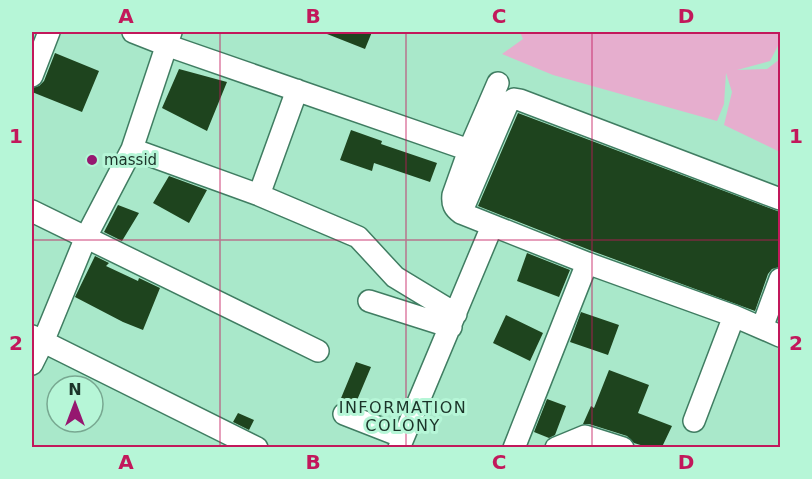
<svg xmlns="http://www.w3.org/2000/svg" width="812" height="479" font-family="'DejaVu Sans',sans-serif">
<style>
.green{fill:#e6aece}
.building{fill:#1e441e}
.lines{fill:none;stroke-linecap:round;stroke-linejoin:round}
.minor-casing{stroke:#407d62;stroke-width:24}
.minor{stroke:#fff;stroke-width:21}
.grid{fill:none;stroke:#c2185b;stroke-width:1.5;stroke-opacity:0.55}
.poi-dot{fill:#961770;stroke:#b6f6d7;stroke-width:2}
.labels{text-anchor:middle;stroke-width:6;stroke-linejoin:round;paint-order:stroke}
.poi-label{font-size:15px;fill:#1b3429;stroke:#b6f6d7;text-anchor:start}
.neighbourhood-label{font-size:16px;letter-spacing:1.5px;fill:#1b3429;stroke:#b6f6d7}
.neatline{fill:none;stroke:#c2185b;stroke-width:2}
.grid-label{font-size:20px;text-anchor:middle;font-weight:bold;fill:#c2185b}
</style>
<rect width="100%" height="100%" fill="#a9e8ca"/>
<path class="green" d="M 520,32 L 780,32 L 780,42 L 770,61 L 737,70 L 767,69 L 780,59 L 780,152 L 724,125 L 732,92 L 726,73 L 724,104 L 717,121 L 553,75 L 502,54 L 523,39 Z"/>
<path class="building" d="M 322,32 L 372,32 L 365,49 Z
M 55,53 L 99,71 L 82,112 L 32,92 L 32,88 L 39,86 L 44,81 Z
M 179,69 L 227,82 L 207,131 L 162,108 Z
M 518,113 L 780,212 L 780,267 L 772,269 L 768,274 L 755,311 L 592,251 L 478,206 Z
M 351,130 L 382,141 L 381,144 L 437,163 L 430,182 L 374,163 L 372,171 L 340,160 Z
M 169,176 L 207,190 L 189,223 L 153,203 Z
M 118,205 L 139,213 L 122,241 L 104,232 Z
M 527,253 L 570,270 L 559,297 L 517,281 Z
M 95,256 L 109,263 L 106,266 L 138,281 L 139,278 L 160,288 L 143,330 L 123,322 L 75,297 Z
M 581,312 L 619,325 L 608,355 L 570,342 Z
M 506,315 L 543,333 L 530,361 L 493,343 Z
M 356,362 L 371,367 L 355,405 L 348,402 L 339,403 Z
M 609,370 L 649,385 L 638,413 L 672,426 L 662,447 L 647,447 L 634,443 L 627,436 L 589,424 L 583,424 L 591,406 L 594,408 Z
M 547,399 L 566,406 L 555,435 L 549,438 L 534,432 Z
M 238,413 L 254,420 L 249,430 L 233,422 Z"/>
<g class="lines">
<defs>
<path id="minor" d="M 133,32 L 166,45 L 469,150 L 453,195 C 452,204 454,208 461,213 L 587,263
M 32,76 L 49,32
M 132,149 L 259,195 L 358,237 L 395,277 L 456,314
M 469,150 L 498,83
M 259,195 L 297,90
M 32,211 L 318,351
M 461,213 L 508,103 L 514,99 L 520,100 L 780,199
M 369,301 L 451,327
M 762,328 L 780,279
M 32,336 L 257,448
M 32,364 L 43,342 L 86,237 L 132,149 L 171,32
M 344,414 L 403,437
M 694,421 L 734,316
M 399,448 L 492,226
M 514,448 L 587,263 L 734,316 L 780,336
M 556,448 L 585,436 L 623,448"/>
</defs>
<use href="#minor" class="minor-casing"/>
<use href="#minor" class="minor"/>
</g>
<path class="grid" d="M 220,32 L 220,448M 406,32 L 406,448M 592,32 L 592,448M 32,240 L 780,240"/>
<circle class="poi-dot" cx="92" cy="160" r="6"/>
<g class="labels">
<g class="poi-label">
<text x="104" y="165">massid</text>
</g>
<g class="neighbourhood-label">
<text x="403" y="413">INFORMATION<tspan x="403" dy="18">COLONY</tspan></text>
</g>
</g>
<rect width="812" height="479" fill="none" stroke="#b6f6d7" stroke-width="66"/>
<g transform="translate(75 404)"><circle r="28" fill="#b6f6d7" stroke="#78a891" stroke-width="1.5"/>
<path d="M0-4.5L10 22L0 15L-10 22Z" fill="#961770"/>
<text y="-9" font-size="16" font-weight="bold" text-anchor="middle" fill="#1b3429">N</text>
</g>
<rect x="33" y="33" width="746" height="413" class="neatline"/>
<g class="grid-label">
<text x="126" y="23">A</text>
<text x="313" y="23">B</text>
<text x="499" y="23">C</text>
<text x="686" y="23">D</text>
<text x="16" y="143">1</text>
<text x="796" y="143">1</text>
<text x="16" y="350">2</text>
<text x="796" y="350">2</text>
<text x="126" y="469">A</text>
<text x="313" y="469">B</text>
<text x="499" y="469">C</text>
<text x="686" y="469">D</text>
</g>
</svg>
